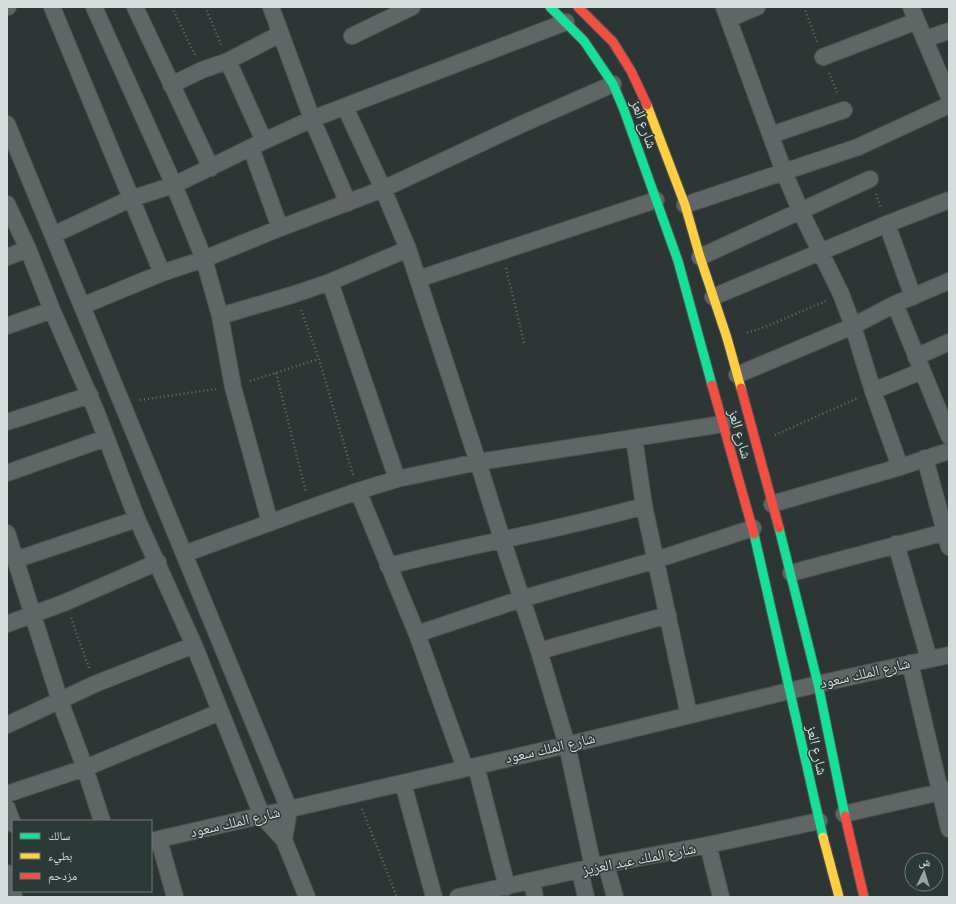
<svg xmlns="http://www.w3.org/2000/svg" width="956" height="904" font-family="Signika,'Noto Naskh Arabic',sans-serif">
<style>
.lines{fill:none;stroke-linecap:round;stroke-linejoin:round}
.street-casing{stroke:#4c5352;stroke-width:18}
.fast-casing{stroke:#4c5352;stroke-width:11}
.slow-casing{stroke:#4c5352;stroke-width:11}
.jam-casing{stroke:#4c5352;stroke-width:11}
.path{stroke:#676c6b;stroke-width:2.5;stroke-dasharray:1 3;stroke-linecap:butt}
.street{stroke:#606665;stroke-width:16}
.fast{stroke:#16e098;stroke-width:9}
.slow{stroke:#ffcf43;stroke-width:9}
.jam{stroke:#f24e42;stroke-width:9}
.labels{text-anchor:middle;stroke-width:3;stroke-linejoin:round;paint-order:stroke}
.street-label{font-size:15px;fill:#d4dddb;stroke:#2b3937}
</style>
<rect width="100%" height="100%" fill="#2e3635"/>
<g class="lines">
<defs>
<path id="street" d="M 7,7 L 8,7
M 52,7 L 162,273
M 94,7 L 174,185 L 204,259 L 220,316 L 233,387 L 270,523
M 135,7 L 211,168
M 271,7 L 312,119 L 348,203
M 724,7 L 784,172 L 801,212 L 841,294 L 853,326 L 873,391 L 900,467
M 911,7 L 949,97
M 729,19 L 757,7
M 352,36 L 412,7
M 925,39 L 949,31
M 823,57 L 917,21
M 228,61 L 264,141
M 171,85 L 202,70 L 228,61 L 280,34
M 345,107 L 383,189 L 408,249 L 478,462 L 502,539 L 539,651 L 567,745 L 593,867
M 7,124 L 289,809 L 284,840
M 771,135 L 844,110
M 251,148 L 280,228
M 7,204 L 28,249 L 52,310 L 96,411 L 137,519 L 194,645 L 262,816 L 284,840 L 307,897
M 685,205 L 858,147 L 949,105
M 887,224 L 913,297
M 53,235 L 130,199 L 174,185 L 264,141 L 312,119 L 566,22
M 7,257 L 28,249
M 700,257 L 870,179
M 418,279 L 656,200
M 330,282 L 397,479
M 713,297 L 887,224 L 949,200
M 895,304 L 949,436
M 82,306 L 162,273 L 204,259 L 280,228 L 383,189 L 520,125 L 613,84
M 220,316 L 295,294 L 330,282 L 408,249
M 7,326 L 52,310
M 916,357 L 949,342
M 737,375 L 853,326 L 895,304 L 949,281
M 873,391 L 922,371
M 7,422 L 90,395
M 634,438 L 644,506
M 925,458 L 949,547
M 7,473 L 106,438
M 358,491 L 417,634 L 465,768
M 772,504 L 900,467 L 949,451
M 7,533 L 60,701 L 85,768 L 102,821
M 896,544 L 929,659
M 184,554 L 310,508 L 358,491 L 397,479 L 478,462 L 723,424
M 15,560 L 137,519
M 388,566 C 473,544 560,530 644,506 L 689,715
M 791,573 L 949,531
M 7,624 L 66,602 L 158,562
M 417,634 L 521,599 L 656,560 L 753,528
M 539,651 L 668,615
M 910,663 L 949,829
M 7,725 L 95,684 L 194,645
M 476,766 L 507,887
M 403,783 L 434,897
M 7,794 L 85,768 L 220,712
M 7,808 L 13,824
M 844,814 L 949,790
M 159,840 L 175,897
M 151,841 L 567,745 L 818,684 L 949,655
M 708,845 L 721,897
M 606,864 L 615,897
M 580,871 L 586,897
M 7,873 L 14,897
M 532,881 L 535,897
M 458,897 L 606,864 L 708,845 L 819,821"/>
<path id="fast" d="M 550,7 L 584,41 L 613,84 L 624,110 L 678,261 L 712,385
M 779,528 L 818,684 L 845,816
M 754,534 L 823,837"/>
<path id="slow" d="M 647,105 L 685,205 L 700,257 L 727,338 L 741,388
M 823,837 L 839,897"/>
<path id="jam" d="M 578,7 L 613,42 L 631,71 L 647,105
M 712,385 L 754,534
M 741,388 L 779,528
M 845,816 L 864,897"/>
</defs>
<use href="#street" class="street-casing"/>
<use href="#fast" class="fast-casing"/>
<use href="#slow" class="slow-casing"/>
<use href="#jam" class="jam-casing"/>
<path class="path" d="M 172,7 L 195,55
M 205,7 L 222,46
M 804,7 L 817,42
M 829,73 L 838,94
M 876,194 L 881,208
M 506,268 L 524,343
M 301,310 L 319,359 L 353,475
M 747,333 L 767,326 L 826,301
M 276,373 L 306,492
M 250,381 L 319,359
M 140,400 L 216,389
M 775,435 L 858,398
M 71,618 L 89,668
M 362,809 L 397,897"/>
<use href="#street" class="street"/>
<use href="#fast" class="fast"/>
<use href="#slow" class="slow"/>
<use href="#jam" class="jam"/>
</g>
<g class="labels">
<g class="street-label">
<text transform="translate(644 124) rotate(70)" y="5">شارع العز</text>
<text transform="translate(740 434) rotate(74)" y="5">شارع العز</text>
<text transform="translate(865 673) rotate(-13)" y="5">شارع الملك سعود</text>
<text transform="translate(550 748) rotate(-13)" y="5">شارع الملك سعود</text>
<text transform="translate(817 750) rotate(77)" y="5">شارع العز</text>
<text transform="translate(235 822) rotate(-13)" y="5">شارع الملك سعود</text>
<text transform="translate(639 859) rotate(-11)" y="5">شارع الملك عبد العزيز</text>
</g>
</g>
<rect width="956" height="904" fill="none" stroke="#d4dddb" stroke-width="16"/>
<rect x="12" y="820" width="140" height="72" fill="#2b3937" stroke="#6f7b79"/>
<rect x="20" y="833" width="20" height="6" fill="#16e098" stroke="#6f7b79"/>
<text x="48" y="840" font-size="12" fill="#d4dddb">سالك</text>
<rect x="20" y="853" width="20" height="6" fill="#ffcf43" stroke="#6f7b79"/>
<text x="48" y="860" font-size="12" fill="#d4dddb">بطيء</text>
<rect x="20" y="873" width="20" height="6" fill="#f24e42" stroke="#6f7b79"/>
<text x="48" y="880" font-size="12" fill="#d4dddb">مزدحم</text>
<g transform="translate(924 872) rotate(4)"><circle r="19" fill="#2b3937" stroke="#6f7b79"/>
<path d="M0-3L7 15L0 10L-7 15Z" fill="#9aa3a1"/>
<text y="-6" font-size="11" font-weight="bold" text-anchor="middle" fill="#d4dddb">ش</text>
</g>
</svg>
